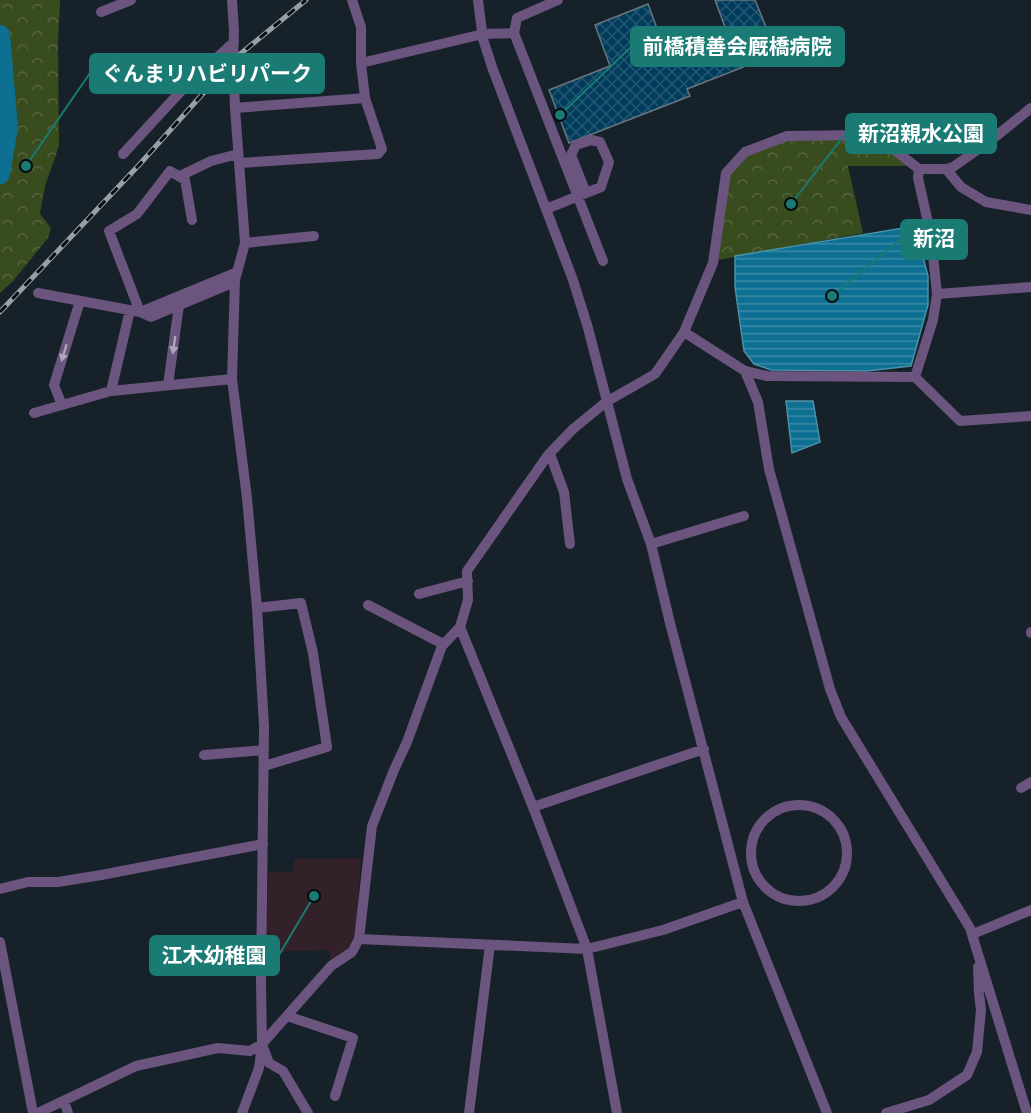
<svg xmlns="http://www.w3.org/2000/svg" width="1031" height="1113" font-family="'Exo 2','Noto Sans JP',sans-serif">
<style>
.education{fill:#322129}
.park{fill:url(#park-crowns)}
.water{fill:url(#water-rules);stroke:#4990aa;stroke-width:1.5}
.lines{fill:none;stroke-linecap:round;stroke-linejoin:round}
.river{stroke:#0d6f92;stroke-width:20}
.building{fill:url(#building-cross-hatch);stroke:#6a7680;stroke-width:1.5}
.minor{stroke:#6b547e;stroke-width:10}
.rail-casing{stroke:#98a0a6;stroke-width:5}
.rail{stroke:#060a0d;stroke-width:3;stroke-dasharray:9;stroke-linecap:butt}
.oneway{fill:#aba6b9}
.leader{fill:none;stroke:#197b74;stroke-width:2}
.callout-dot{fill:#197b74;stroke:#060a0d;stroke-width:2}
.callout{fill:#197b74;stroke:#197b74;stroke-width:2}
.callout-label{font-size:21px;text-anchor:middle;font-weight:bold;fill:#fff}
</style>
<defs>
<pattern id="park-crowns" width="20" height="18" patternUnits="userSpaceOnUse" patternTransform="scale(1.5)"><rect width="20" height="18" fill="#394c1e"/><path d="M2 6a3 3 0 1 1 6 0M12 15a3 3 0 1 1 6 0" fill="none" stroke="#55653e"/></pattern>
<pattern id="water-rules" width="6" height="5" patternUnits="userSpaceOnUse" patternTransform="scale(1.5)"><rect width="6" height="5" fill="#0d6f92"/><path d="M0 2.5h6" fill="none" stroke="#3b8aa6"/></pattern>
<pattern id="building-cross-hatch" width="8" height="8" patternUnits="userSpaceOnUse" patternTransform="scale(1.5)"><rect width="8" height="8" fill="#003b5b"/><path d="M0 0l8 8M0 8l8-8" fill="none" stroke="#245772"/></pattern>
</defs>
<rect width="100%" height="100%" fill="#162129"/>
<path class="education" d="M 361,858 L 355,940 L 345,951 L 330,962 L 330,950 L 266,952 L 268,872 L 294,871 L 294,859 Z"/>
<path class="park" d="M 0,0 L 60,0 L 60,4 L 58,41 L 59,146 L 45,186 L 40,214 L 51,228 L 48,238 L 13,281 L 0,293 Z
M 864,139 L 886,148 L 908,166 L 848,166 L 863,233 L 718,260 L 729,175 L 749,155 L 788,140 Z"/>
<path class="water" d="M 915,226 L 928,276 L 928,305 L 911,366 L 866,371 L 771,370 L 754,364 L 744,351 L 735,287 L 735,256 Z
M 786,401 L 813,401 L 820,442 L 792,453 Z"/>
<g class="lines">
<path class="river" d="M 0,35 L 8,127 L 0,174"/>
</g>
<path class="building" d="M 715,0 L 755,0 L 777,54 L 687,89 L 690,96 L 569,143 L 549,90 L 610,66 L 595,25 L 648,4 L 665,50 L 725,27 Z"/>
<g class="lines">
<path class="minor" d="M 232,0 L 234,31 L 233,60 L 235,108 L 245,243 L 235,280 L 232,379 L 247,498 L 257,608 L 264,726 L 261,984 L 262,1044 L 259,1068 L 242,1113
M 478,0 L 483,39 L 492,67 L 573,280 L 588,328 L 627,479 L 651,544 L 670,623 L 743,902 L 827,1113
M 101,12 L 131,0
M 514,33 L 603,261
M 361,63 L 483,34 L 514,33 L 517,18 L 558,0
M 235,108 L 365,98
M 123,154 L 181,91 L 234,42
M 239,163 L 378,154 L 382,149 L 365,98 L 361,63 L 361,27 L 352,0
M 946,169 L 961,187 L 986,202 L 1031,210
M 180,176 L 211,161 L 238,154
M 546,209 L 601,187 L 609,162 L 600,142 L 591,140 L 576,145 L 571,155 L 586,193
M 245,243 L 314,236
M 38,293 L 140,312 L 151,317 L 235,282
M 937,294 L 1031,287
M 140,312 L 109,231 L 137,214 L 170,171 L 185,180 L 192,220
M 140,312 L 237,272
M 684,332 L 745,371 L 767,376 L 915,377 L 960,421 L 1031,416
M 745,371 L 758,402 L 769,469 L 830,689 L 841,717 L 970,928 L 1027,1113
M 915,377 L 933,320 L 937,294 L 931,236 L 918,178 L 919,169
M 168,385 L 179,305
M 111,391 L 130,310
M 62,405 L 54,385 L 80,301
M 34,413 L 111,391 L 232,379
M 550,454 L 564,492 L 570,544
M 651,544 L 744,516
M 419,594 L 468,581
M 368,605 L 443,644
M 257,608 L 301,603 L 313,653 L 327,747 L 264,766
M 460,627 L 533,807 L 587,949 L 617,1113
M 1031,632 L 1031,633
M 204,755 L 264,750
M 1021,788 L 1031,782
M751 853a48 48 0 1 1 96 0a48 48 0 1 1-96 0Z
M 533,807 L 704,749
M 0,889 L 28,882 L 58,882 L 101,875 L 263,844
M 973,934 L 1031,910
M 359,939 L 587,949 L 663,930 L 743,902
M 0,942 L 33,1113
M 287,1016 L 353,1038 L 335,1096
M 263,1047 L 269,1063 L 283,1071 L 308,1113
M 64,1101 L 68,1113
M 38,1113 L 136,1066 L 218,1048 L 250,1051 L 262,1044 L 331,966 L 352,952 L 359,939 L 372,826 L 394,770 L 407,742 L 442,646 L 460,627 L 468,600 L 467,571 L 548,455 L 573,429 L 606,402 L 655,374 L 684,332 L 713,263 L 726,173 L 745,152 L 787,136 L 865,135 L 888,145 L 919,169 L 946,169 L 953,167 L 990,141 L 1031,108
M 469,1113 L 490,945
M 886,1113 L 929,1100 L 967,1075 L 977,1052 L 981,1010 L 979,994 L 978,967"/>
<defs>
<path id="rail" d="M 0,312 L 139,165 L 233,60 L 306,0"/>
</defs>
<use href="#rail" class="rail-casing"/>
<use href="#rail" class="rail"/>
</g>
<defs><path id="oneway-solid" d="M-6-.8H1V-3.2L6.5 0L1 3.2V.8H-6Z" transform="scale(1.5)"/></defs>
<g class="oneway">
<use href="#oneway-solid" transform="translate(174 345) rotate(98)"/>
<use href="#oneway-solid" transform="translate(64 353) rotate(107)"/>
</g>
<path class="leader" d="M560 115L631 47M26 166L90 73M791 204L846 133M832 296L901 239M314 896L279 955"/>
<g class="callout-dot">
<circle cx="560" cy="115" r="6"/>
<circle cx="26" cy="166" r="6"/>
<circle cx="791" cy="204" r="6"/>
<circle cx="832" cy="296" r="6"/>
<circle cx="314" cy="896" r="6"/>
</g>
<g class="callout">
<rect x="631" y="27" width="213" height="39" rx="6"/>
<rect x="90" y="54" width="234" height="39" rx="6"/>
<rect x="846" y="114" width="150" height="39" rx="6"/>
<rect x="901" y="220" width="66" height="39" rx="6"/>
<rect x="150" y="936" width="129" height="39" rx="6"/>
</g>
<g class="callout-label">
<text x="737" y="54">前橋積善会厩橋病院</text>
<text x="207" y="81">ぐんまリハビリパーク</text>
<text x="921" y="141">新沼親水公園</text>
<text x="934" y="246">新沼</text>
<text x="214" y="963">江木幼稚園</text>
</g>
</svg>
